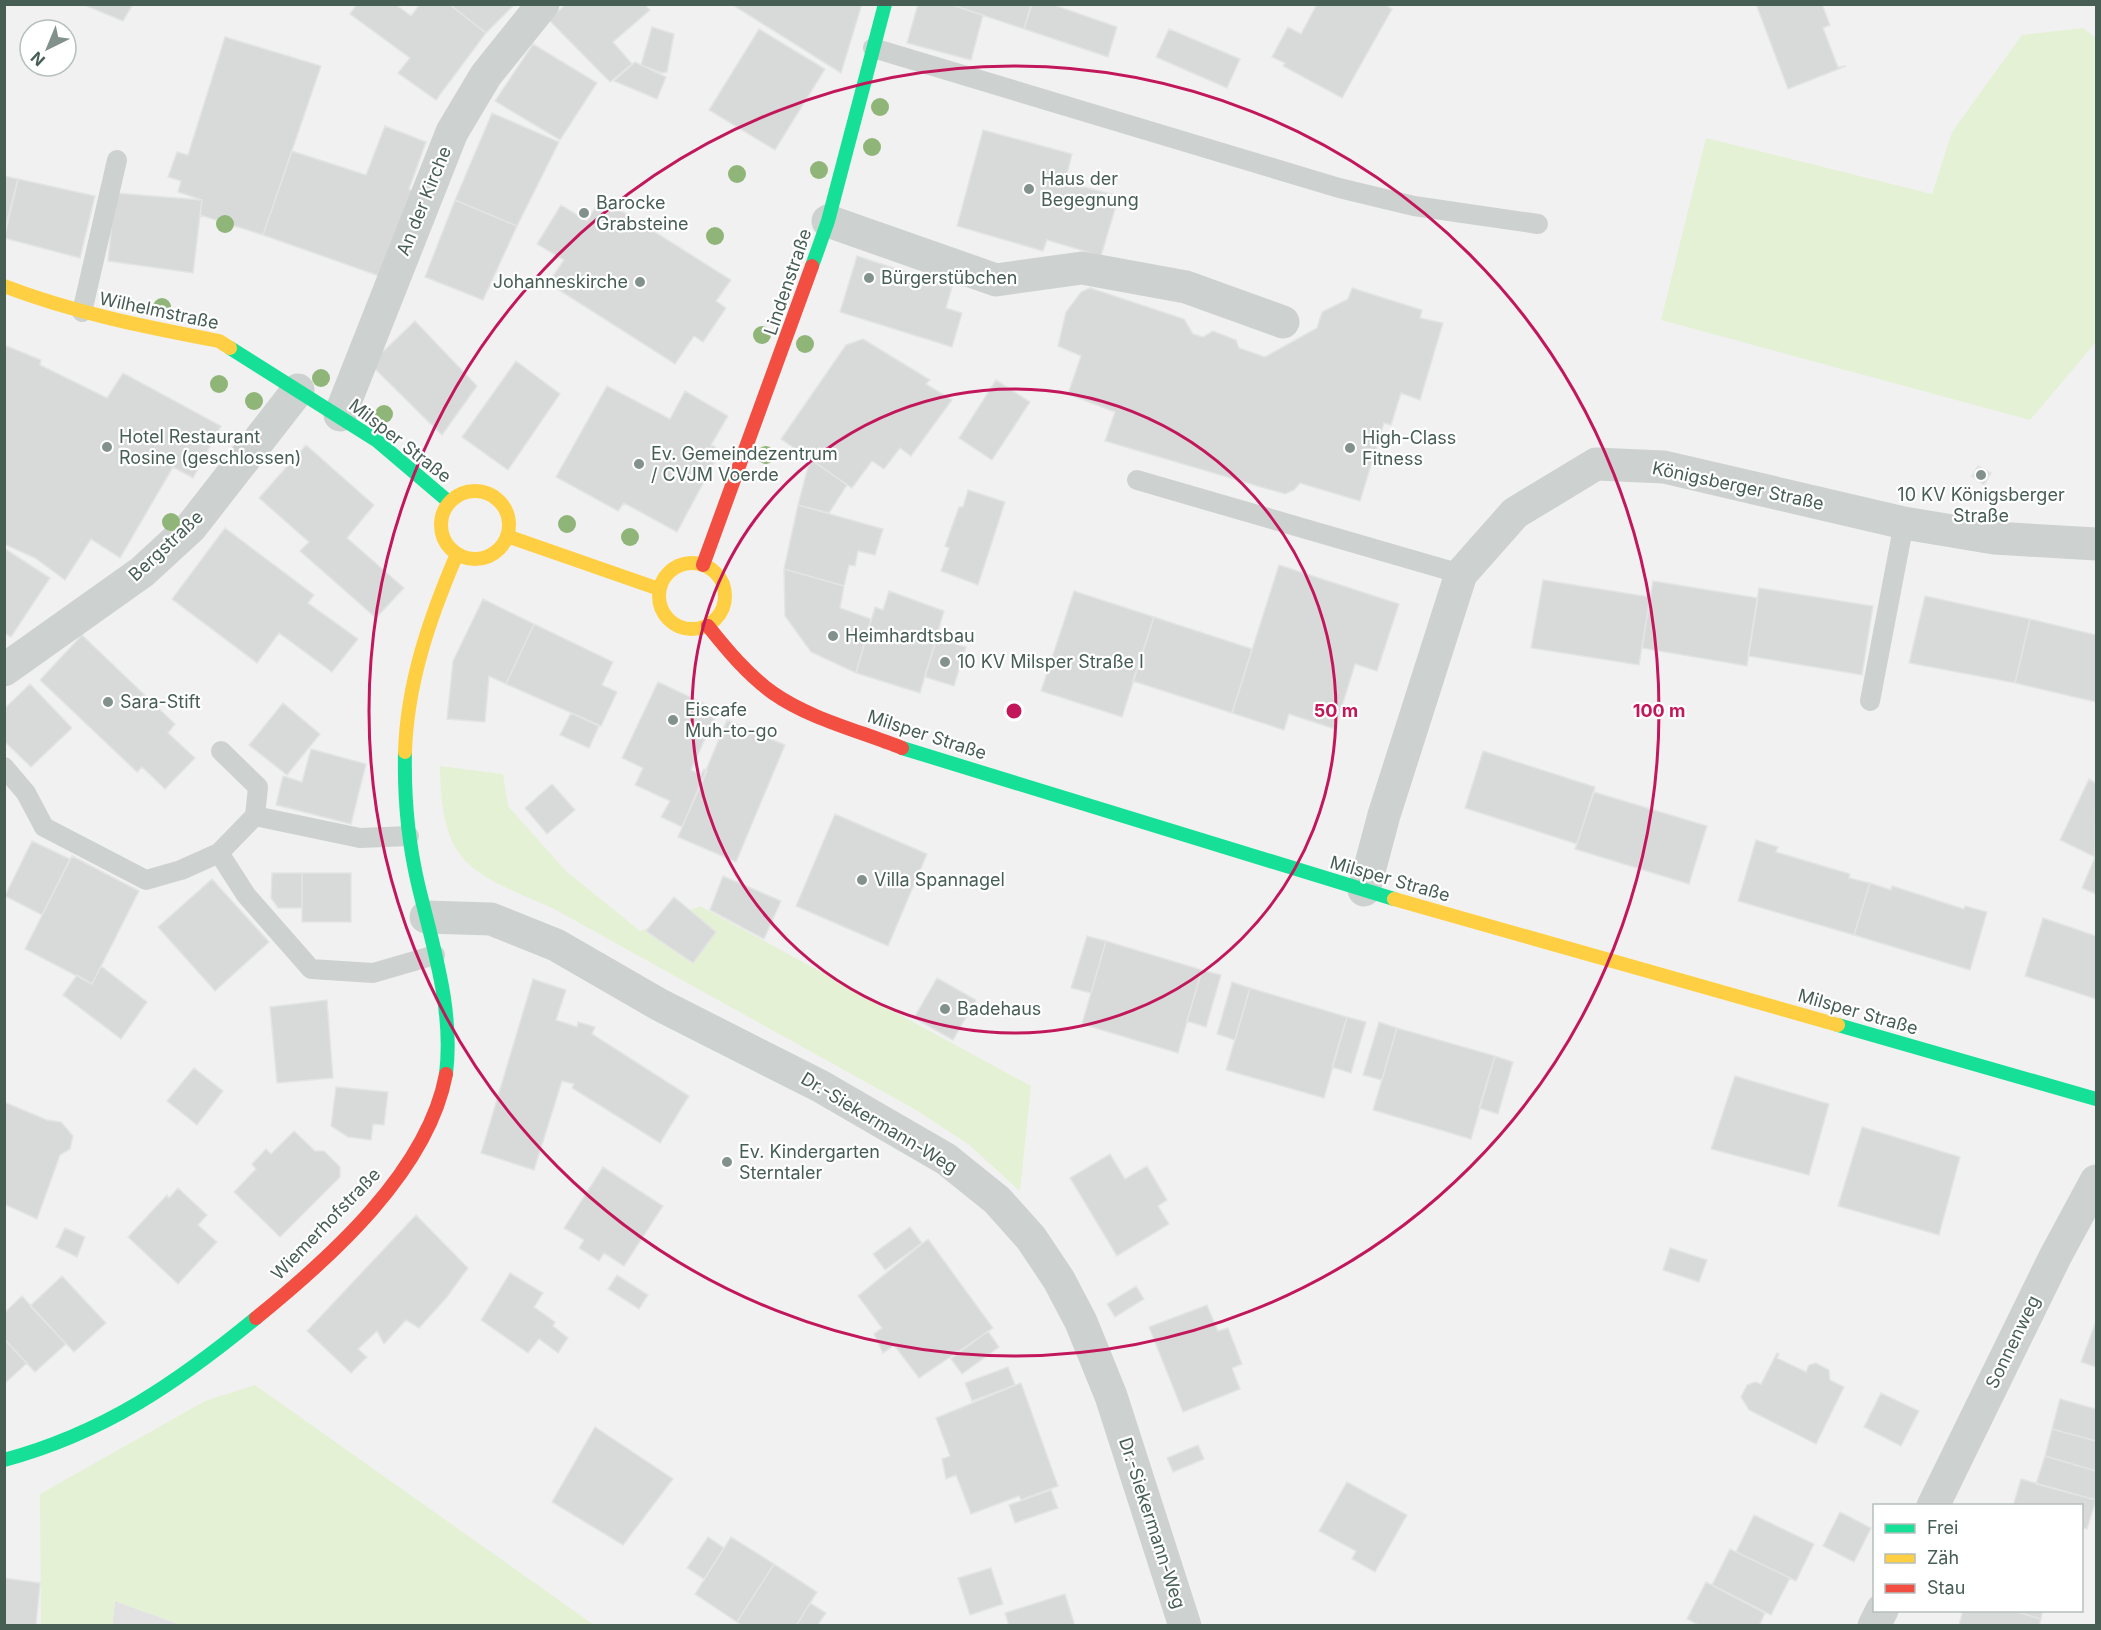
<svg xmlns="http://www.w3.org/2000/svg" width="2101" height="1630" font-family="Inter,sans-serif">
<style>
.education{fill:#e3e2e3}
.green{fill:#e4f1d5}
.building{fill:#d8dad9;stroke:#e3e4e4;stroke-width:1.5}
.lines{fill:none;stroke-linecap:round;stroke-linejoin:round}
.lane{stroke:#cdd2d0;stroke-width:20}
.street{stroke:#cdd2d0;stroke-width:33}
.fast{stroke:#16e098;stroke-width:14}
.slow{stroke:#ffcf43;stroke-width:14}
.jam{stroke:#f24e42;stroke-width:14}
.tree{fill:#90b578}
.ring{fill:none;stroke:#c2185b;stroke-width:3}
.poi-dot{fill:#83918c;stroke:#fff;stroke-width:2}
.labels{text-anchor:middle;stroke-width:4.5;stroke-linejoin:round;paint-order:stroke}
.poi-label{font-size:18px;fill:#475e55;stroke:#fff;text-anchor:start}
.street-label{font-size:18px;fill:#475e55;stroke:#fff}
.centre{fill:#c2185b;stroke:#fff;stroke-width:3}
.ring-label{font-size:18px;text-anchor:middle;font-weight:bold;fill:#c2185b;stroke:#fff;stroke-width:4.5;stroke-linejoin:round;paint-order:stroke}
</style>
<rect width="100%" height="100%" fill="#f2f1f2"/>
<path class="education" d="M 115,1601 L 181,1625 L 112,1626 Z"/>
<path class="green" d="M 2083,28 L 2096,38 L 2096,342 L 2030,420 L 1661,320 L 1706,138 L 1932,194 L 1952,132 L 2022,35 Z
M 440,766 L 503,774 L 508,806 L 566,871 L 640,931 L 700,906 L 1031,1086 L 1020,1191 L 968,1144 L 916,1110 L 554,909 C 470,872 441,866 440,766 Z
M 255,1385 L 594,1625 L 181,1625 L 115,1601 L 112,1625 L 41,1625 L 40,1494 L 205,1401 Z"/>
<path class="building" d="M 82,4 L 133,4 L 123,21 Z
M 357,4 L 395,4 L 411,16 L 420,4 L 449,4 L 486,33 L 436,100 L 398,73 L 410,58 L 350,14 Z
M 449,4 L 515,4 L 486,33 Z
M 566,4 L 644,4 L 650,10 L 613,42 L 632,64 L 610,82 L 549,20 Z
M 731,4 L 862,4 L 841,73 Z
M 918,4 L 949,4 L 983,15 L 971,60 L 907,43 Z
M 949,4 L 1029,4 L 1031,5 L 1024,29 Z
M 1051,4 L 1117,27 L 1108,57 L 1024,29 L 1032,4 Z
M 1317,4 L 1384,4 L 1392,9 L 1342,98 L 1283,66 L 1285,63 L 1272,57 L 1288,27 L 1301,34 Z
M 1756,4 L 1822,4 L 1830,25 L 1823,28 L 1838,67 L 1846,66 L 1788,89 Z
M 652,27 L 674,34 L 667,72 L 662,73 L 641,65 Z
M 759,29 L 825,69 L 775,150 L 709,110 Z
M 1169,29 L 1240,59 L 1227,88 L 1156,57 Z
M 225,37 L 321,66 L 263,235 L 200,215 L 202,200 L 178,192 L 181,181 L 168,177 L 177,152 L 188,155 Z
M 533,44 L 597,83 L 560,140 L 495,101 Z
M 635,62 L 666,77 L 657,99 L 614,81 Z
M 492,113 L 559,142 L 517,226 L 455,200 Z
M 385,126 L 426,142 L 409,189 L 416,193 L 385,278 L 263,235 L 292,151 L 366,175 Z
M 983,130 L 1072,154 L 1065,182 L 1119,196 L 1101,256 L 1047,240 L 1043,251 L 957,226 Z
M 4,176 L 18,179 L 4,233 Z
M 18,179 L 95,196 L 80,258 L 4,238 Z
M 115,193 L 202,200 L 193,273 L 108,261 Z
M 601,198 L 731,280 L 716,301 L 726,308 L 703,342 L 694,336 L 675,364 L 548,283 L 564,260 L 537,244 L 561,205 L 587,221 Z
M 455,200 L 517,226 L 483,300 L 425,277 Z
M 857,256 L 952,287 L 946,308 L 962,313 L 952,347 L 840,312 Z
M 1090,288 L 1184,319 L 1193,334 L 1203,337 L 1213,331 L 1236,340 L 1239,348 L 1265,357 L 1317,328 L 1322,312 L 1348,299 L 1352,288 L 1422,310 L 1420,318 L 1443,323 L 1420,400 L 1401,393 L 1391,425 L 1384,423 L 1360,501 L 1300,483 L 1294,490 L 1285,494 L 1105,441 L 1115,412 L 1068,394 L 1081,356 L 1058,346 L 1066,312 L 1081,292 Z
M 415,321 L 477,386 L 442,435 L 370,364 Z
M 863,339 L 930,380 L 926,384 L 952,400 L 911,456 L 900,448 L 884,469 L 872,461 L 852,488 L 781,439 L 846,345 Z
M 4,345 L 41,360 L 40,365 L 107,398 L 123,373 L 221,426 L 193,478 L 173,467 L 120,558 L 91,539 L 65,580 L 35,558 L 4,544 Z
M 516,361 L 560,394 L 508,470 L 462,437 Z
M 996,380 L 1030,402 L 992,460 L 959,438 Z
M 607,386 L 670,419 L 685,391 L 728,416 L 711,445 L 721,450 L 677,532 L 624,503 L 618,511 L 556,477 Z
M 306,445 L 374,505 L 347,538 L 404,588 L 376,618 L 300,551 L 309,542 L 259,498 Z
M 810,459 L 847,485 L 829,513 L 798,505 Z
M 1978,466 L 1991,473 L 1984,485 L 1972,476 Z
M 968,490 L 1005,502 L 978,585 L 941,571 L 949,548 L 945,546 L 959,507 L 963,507 Z
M 798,505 L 883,529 L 875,555 L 858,551 L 855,566 L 849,565 L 844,586 L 784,569 Z
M 225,528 L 314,595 L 308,603 L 358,639 L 332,672 L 279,633 L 257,663 L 172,599 Z
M 4,548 L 50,578 L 11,637 L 4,633 Z
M 1279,565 L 1399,604 L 1377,671 L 1355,664 L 1335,729 L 1289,714 L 1284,730 L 1232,713 Z
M 784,569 L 844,586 L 840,608 L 871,619 L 856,673 L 811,652 L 785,616 Z
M 1543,580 L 1650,597 L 1639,665 L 1531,648 Z
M 1653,581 L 1758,598 L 1747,666 L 1642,648 Z
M 1759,588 L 1873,606 L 1862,675 L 1748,656 Z
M 889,591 L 944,611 L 920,693 L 856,673 L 875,607 L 883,610 Z
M 1074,591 L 1154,617 L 1122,717 L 1041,691 Z
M 1925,596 L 2030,619 L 2015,683 L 1909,663 Z
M 483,599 L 534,624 L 506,684 L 489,676 L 485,722 L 447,719 L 453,661 Z
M 1154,617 L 1252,649 L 1232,713 L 1133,681 Z
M 2030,619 L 2096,635 L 2096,702 L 2015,683 Z
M 534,624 L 613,662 L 602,685 L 617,692 L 601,726 L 506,684 Z
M 82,635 L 175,724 L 168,733 L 195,758 L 165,789 L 142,767 L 137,772 L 40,680 Z
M 937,638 L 966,647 L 954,686 L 925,677 Z
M 658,682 L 718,710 L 691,770 L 701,775 L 704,769 L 707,771 L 682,827 L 661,817 L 670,801 L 635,785 L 643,768 L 622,758 Z
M 30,684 L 72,728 L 31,767 L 4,741 L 4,709 Z
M 283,703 L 320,734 L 287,775 L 249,745 Z
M 571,713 L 599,726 L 589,748 L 560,735 Z
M 727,720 L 785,745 L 736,862 L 678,837 Z
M 311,749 L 366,764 L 351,824 L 276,805 L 283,776 L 302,782 Z
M 1483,751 L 1595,787 L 1577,844 L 1465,808 Z
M 2089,779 L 2096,783 L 2095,857 L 2060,840 Z
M 552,784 L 575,810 L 547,834 L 525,808 Z
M 1594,792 L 1707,826 L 1689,884 L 1575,849 Z
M 835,814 L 927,854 L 888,946 L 796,906 Z
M 1756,840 L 1778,847 L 1776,852 L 1850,874 L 1849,878 L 1870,883 L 1854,935 L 1738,901 Z
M 32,841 L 70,859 L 42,915 L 5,896 Z
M 72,856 L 139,891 L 92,984 L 25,949 Z
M 2095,857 L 2096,858 L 2096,894 L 2082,888 Z
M 272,873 L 302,873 L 302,908 L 278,908 L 271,898 Z
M 302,873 L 351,873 L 351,922 L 302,922 Z
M 723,876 L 781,901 L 764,939 L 710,910 Z
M 212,879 L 269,942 L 215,991 L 158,927 Z
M 1870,883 L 1891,890 L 1892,886 L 1964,909 L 1965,906 L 1987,912 L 1970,970 L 1854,935 Z
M 674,897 L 716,932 L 693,963 L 646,931 Z
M 2043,918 L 2096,936 L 2096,999 L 2025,976 Z
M 1087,936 L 1106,941 L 1091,993 L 1071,988 Z
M 1106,941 L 1202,970 L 1178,1053 L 1082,1024 Z
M 101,966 L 147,1002 L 121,1039 L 63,995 L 77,975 L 92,984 Z
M 1202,970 L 1221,975 L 1206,1027 L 1187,1021 Z
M 937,978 L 976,1000 L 953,1040 L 914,1018 Z
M 533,979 L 566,990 L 556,1020 L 577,1027 L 578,1022 L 595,1027 L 592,1034 L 689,1096 L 660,1143 L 572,1088 L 574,1084 L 562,1081 L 534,1170 L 481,1153 Z
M 1232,982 L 1250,988 L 1235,1040 L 1217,1034 Z
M 1250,988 L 1347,1017 L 1324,1098 L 1226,1070 Z
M 327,1000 L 333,1078 L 277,1083 L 270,1007 Z
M 1347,1017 L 1366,1022 L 1351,1073 L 1332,1067 Z
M 1379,1022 L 1397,1028 L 1382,1080 L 1363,1075 Z
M 1397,1028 L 1495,1056 L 1471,1139 L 1373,1110 Z
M 1495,1056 L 1513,1062 L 1498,1114 L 1479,1108 Z
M 194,1068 L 223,1091 L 197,1125 L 167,1101 Z
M 1735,1076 L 1829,1104 L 1809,1175 L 1711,1149 Z
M 336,1087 L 388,1092 L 384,1125 L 373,1124 L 371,1140 L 348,1137 L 331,1126 Z
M 4,1102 L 47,1120 L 61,1122 L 73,1136 L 70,1149 L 60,1155 L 37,1219 L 4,1204 Z
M 1862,1127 L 1960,1157 L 1939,1235 L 1838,1206 Z
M 294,1131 L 315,1151 L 324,1151 L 340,1167 L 340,1177 L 280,1237 L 234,1192 L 256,1169 L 252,1164 L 266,1149 L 271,1154 Z
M 1110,1154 L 1125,1179 L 1147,1166 L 1167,1200 L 1158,1206 L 1169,1224 L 1117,1256 L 1070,1178 Z
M 603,1167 L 663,1206 L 624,1266 L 604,1253 L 599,1261 L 579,1248 L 584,1240 L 564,1228 Z
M 178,1188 L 207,1215 L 198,1225 L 217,1242 L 178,1284 L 128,1237 L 167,1195 L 169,1198 Z
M 416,1215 L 468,1268 L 447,1297 L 419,1328 L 406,1320 L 384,1344 L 377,1331 L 358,1349 L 367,1357 L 351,1373 L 307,1331 Z
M 910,1227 L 922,1243 L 885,1270 L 873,1254 Z
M 65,1228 L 85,1237 L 77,1257 L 56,1247 Z
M 928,1239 L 993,1328 L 919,1378 L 894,1345 L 883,1353 L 874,1334 L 882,1328 L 858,1296 Z
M 1670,1248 L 1707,1260 L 1699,1282 L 1663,1270 Z
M 510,1273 L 543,1293 L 534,1307 L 555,1322 L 553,1326 L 568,1338 L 558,1353 L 539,1339 L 528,1353 L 481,1320 Z
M 617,1275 L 648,1295 L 639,1309 L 608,1289 Z
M 62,1276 L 106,1323 L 74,1352 L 30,1306 Z
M 1136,1286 L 1144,1299 L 1115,1317 L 1107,1304 Z
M 22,1296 L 66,1344 L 35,1372 L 4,1339 L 4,1313 Z
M 1207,1305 L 1218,1331 L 1228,1328 L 1242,1364 L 1232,1368 L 1240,1389 L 1183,1412 L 1149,1327 Z
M 2096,1321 L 2096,1367 L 2081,1362 Z
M 988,1331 L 999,1347 L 962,1374 L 951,1359 Z
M 4,1339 L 27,1363 L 4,1384 Z
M 1777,1353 L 1779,1354 L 1777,1358 L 1806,1372 L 1809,1365 L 1816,1363 L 1829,1370 L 1830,1380 L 1844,1387 L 1816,1444 L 1749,1410 L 1741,1397 L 1747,1385 L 1755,1382 L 1761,1384 Z
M 1008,1367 L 1015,1385 L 972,1401 L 965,1383 Z
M 1021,1383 L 1058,1486 L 1021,1500 L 1019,1496 L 971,1514 L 956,1475 L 946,1479 L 942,1459 L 950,1456 L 936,1418 Z
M 1881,1393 L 1919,1411 L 1901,1446 L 1864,1427 Z
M 2060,1399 L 2096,1409 L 2096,1441 L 2052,1429 Z
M 595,1427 L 673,1479 L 623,1545 L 552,1502 Z
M 2052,1429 L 2096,1441 L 2096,1471 L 2045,1456 Z
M 1198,1445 L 1204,1459 L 1173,1472 L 1167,1458 Z
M 2045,1456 L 2096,1471 L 2096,1500 L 2036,1484 Z
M 2021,1479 L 2096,1500 L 2087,1529 L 2082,1528 L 2082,1506 L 2013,1506 Z
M 1347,1482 L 1407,1515 L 1375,1572 L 1352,1559 L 1356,1551 L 1319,1531 Z
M 1051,1490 L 1058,1508 L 1015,1523 L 1009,1505 Z
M 1840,1512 L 1871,1528 L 1854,1562 L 1823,1546 Z
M 1754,1515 L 1814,1544 L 1796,1581 L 1736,1552 Z
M 708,1537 L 724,1548 L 704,1579 L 687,1568 Z
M 731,1537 L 774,1564 L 737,1622 L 695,1594 Z
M 1730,1549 L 1790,1578 L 1771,1615 L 1712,1585 Z
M 774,1564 L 817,1592 L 796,1626 L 743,1626 L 737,1622 Z
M 991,1568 L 1003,1604 L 970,1615 L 958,1578 Z
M 4,1578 L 40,1583 L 36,1626 L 4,1626 Z
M 1706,1582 L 1765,1613 L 1759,1626 L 1700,1626 L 1687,1619 Z
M 1065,1594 L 1075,1626 L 1009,1626 L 1005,1613 Z
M 810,1603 L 826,1613 L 817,1626 L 796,1626 Z
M 1963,1610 L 2011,1610 L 2041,1619 L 2039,1626 L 1962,1626 L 1959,1625 Z
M 2011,1610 L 2043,1610 L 2041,1619 Z"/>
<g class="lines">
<path class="lane" d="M 873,48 L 1339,188 L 1414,206 L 1538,224
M 82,312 L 117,160
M 1137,480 L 1461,574
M 1870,701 L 1904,523
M 221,751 L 258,787 L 255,816
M 4,767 L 26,793 L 44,827 L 146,880 L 181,870 L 219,853 L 255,816 L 360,838 L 409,836
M 219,853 L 246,895 L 311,969 L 373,973 L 435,955"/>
<path class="street" d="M 828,221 L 996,280 L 1082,268 L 1186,287 L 1283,322
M 340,415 L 452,132 L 486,75 L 543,4
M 4,670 L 142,572 L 191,527 L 298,390
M 1364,890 L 1384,815 L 1461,574 L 1515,513 L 1596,464 L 1664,467 L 1904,523 L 1994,538 L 2096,544
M 426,917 L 491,919 L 556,945 L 660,1005 L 820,1086 L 946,1159 L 997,1200 L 1031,1238 L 1059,1280 L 1081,1322 L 1111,1396 L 1185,1626
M 1933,1506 L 2055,1257 L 2096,1181
M 1874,1626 L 1882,1610"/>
<path class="fast" d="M 812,266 L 828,221 L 885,4
M 230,348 L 376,440 L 449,502
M 902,748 L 1394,899
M 405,752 C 404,797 408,841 418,884 C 433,947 454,1010 446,1074
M 1838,1025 L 2096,1099
M 4,1460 C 104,1433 177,1383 256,1318"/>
<path class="slow" d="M 4,286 C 74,313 146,327 219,341 L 230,348
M441 525a34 34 0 1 1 68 0a34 34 0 1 1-68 0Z
M 507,536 L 659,589
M659 596a33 33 0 1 1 66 0a33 33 0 1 1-66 0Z
M 405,752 C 407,683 430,617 457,554
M 1394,899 L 1838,1025"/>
<path class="jam" d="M 703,565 L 812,266
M 708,626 C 727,650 748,675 773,693 C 810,719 860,731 902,748
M 256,1318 C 330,1258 428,1171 446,1074"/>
</g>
<g class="tree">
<circle cx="880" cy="107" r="9"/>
<circle cx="872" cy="147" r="9"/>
<circle cx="819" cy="170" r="9"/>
<circle cx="737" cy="174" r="9"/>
<circle cx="225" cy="224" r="9"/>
<circle cx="715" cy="236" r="9"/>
<circle cx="162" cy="307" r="9"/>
<circle cx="762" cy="335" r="9"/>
<circle cx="805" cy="344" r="9"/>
<circle cx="321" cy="378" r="9"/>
<circle cx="219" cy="384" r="9"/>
<circle cx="254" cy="401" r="9"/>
<circle cx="384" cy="414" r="9"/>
<circle cx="766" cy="455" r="9"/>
<circle cx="171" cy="522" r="9"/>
<circle cx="567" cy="524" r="9"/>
<circle cx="630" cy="537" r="9"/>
</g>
<g class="ring">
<circle cx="1014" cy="711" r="322"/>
<circle cx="1014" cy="711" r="645"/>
</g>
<g class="poi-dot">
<circle cx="1029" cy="189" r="6"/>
<circle cx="584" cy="213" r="6"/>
<circle cx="869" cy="278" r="6"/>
<circle cx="640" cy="282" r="6"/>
<circle cx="107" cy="447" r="6"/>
<circle cx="1350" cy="448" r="6"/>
<circle cx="639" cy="464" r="6"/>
<circle cx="1981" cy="475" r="6"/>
<circle cx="833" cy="636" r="6"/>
<circle cx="945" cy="662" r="6"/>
<circle cx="108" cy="702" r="6"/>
<circle cx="673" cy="720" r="6"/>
<circle cx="862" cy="880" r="6"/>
<circle cx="945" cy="1009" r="6"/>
<circle cx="727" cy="1162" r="6"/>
</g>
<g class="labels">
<g class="poi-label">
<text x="1041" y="185">Haus der<tspan x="1041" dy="21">Begegnung</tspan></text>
<text x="596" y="209">Barocke<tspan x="596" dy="21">Grabsteine</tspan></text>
<text x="881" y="284">Bürgerstübchen</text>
<text x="628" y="288" text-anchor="end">Johanneskirche</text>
<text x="119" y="443">Hotel Restaurant<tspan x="119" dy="21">Rosine (geschlossen)</tspan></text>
<text x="1362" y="444">High-Class<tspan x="1362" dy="21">Fitness</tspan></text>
<text x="651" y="460">Ev. Gemeindezentrum<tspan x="651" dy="21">/ CVJM Voerde</tspan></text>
<text x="1981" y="501" text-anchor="middle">10 KV Königsberger<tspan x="1981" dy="21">Straße</tspan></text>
<text x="845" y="642">Heimhardtsbau</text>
<text x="957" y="668">10 KV Milsper Straße I</text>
<text x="120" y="708">Sara-Stift</text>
<text x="685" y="716">Eiscafe<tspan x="685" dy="21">Muh-to-go</tspan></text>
<text x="874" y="886">Villa Spannagel</text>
<text x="957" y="1015">Badehaus</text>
<text x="739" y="1158">Ev. Kindergarten<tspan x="739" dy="21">Sterntaler</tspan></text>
</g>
<g class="street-label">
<text transform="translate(424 201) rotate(-68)" y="6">An der Kirche</text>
<text transform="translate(788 282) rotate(-71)" y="6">Lindenstraße</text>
<text transform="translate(159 311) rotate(12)" y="6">Wilhelmstraße</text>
<text transform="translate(400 441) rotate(38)" y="6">Milsper Straße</text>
<text transform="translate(1738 486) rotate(12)" y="6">Königsberger Straße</text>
<text transform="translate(166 546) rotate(-43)" y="6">Bergstraße</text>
<text transform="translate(927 735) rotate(18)" y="6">Milsper Straße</text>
<text transform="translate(1390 879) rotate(16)" y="6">Milsper Straße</text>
<text transform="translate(1858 1012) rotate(16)" y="6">Milsper Straße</text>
<text transform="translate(879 1123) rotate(31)" y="6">Dr.-Siekermann-Weg</text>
<text transform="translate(326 1224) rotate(-46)" y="6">Wiemerhofstraße</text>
<text transform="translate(2013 1342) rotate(-64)" y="6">Sonnenweg</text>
<text transform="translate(1152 1523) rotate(72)" y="6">Dr.-Siekermann-Weg</text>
</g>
</g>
<circle cx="1014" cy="711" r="9" class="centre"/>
<g class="ring-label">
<text x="1336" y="717">50 m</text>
<text x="1659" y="717">100 m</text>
</g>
<rect width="2101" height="1630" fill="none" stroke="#475e55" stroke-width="12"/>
<rect x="1873" y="1504" width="210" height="108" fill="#ffffff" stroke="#b5bfbb" stroke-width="1.5"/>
<rect x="1885" y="1524" width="30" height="9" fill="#16e098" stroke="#b5bfbb" stroke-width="1.5"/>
<text x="1927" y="1534" font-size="18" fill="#475e55">Frei</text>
<rect x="1885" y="1554" width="30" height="9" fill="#ffcf43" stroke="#b5bfbb" stroke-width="1.5"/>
<text x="1927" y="1564" font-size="18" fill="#475e55">Zäh</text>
<rect x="1885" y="1584" width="30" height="9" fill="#f24e42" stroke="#b5bfbb" stroke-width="1.5"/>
<text x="1927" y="1594" font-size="18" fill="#475e55">Stau</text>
<g transform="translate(48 48) rotate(223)"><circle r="28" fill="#ffffff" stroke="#b5bfbb" stroke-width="1.5"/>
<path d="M0-4.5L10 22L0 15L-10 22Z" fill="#83918c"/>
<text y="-9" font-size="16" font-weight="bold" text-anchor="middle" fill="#475e55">N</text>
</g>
</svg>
